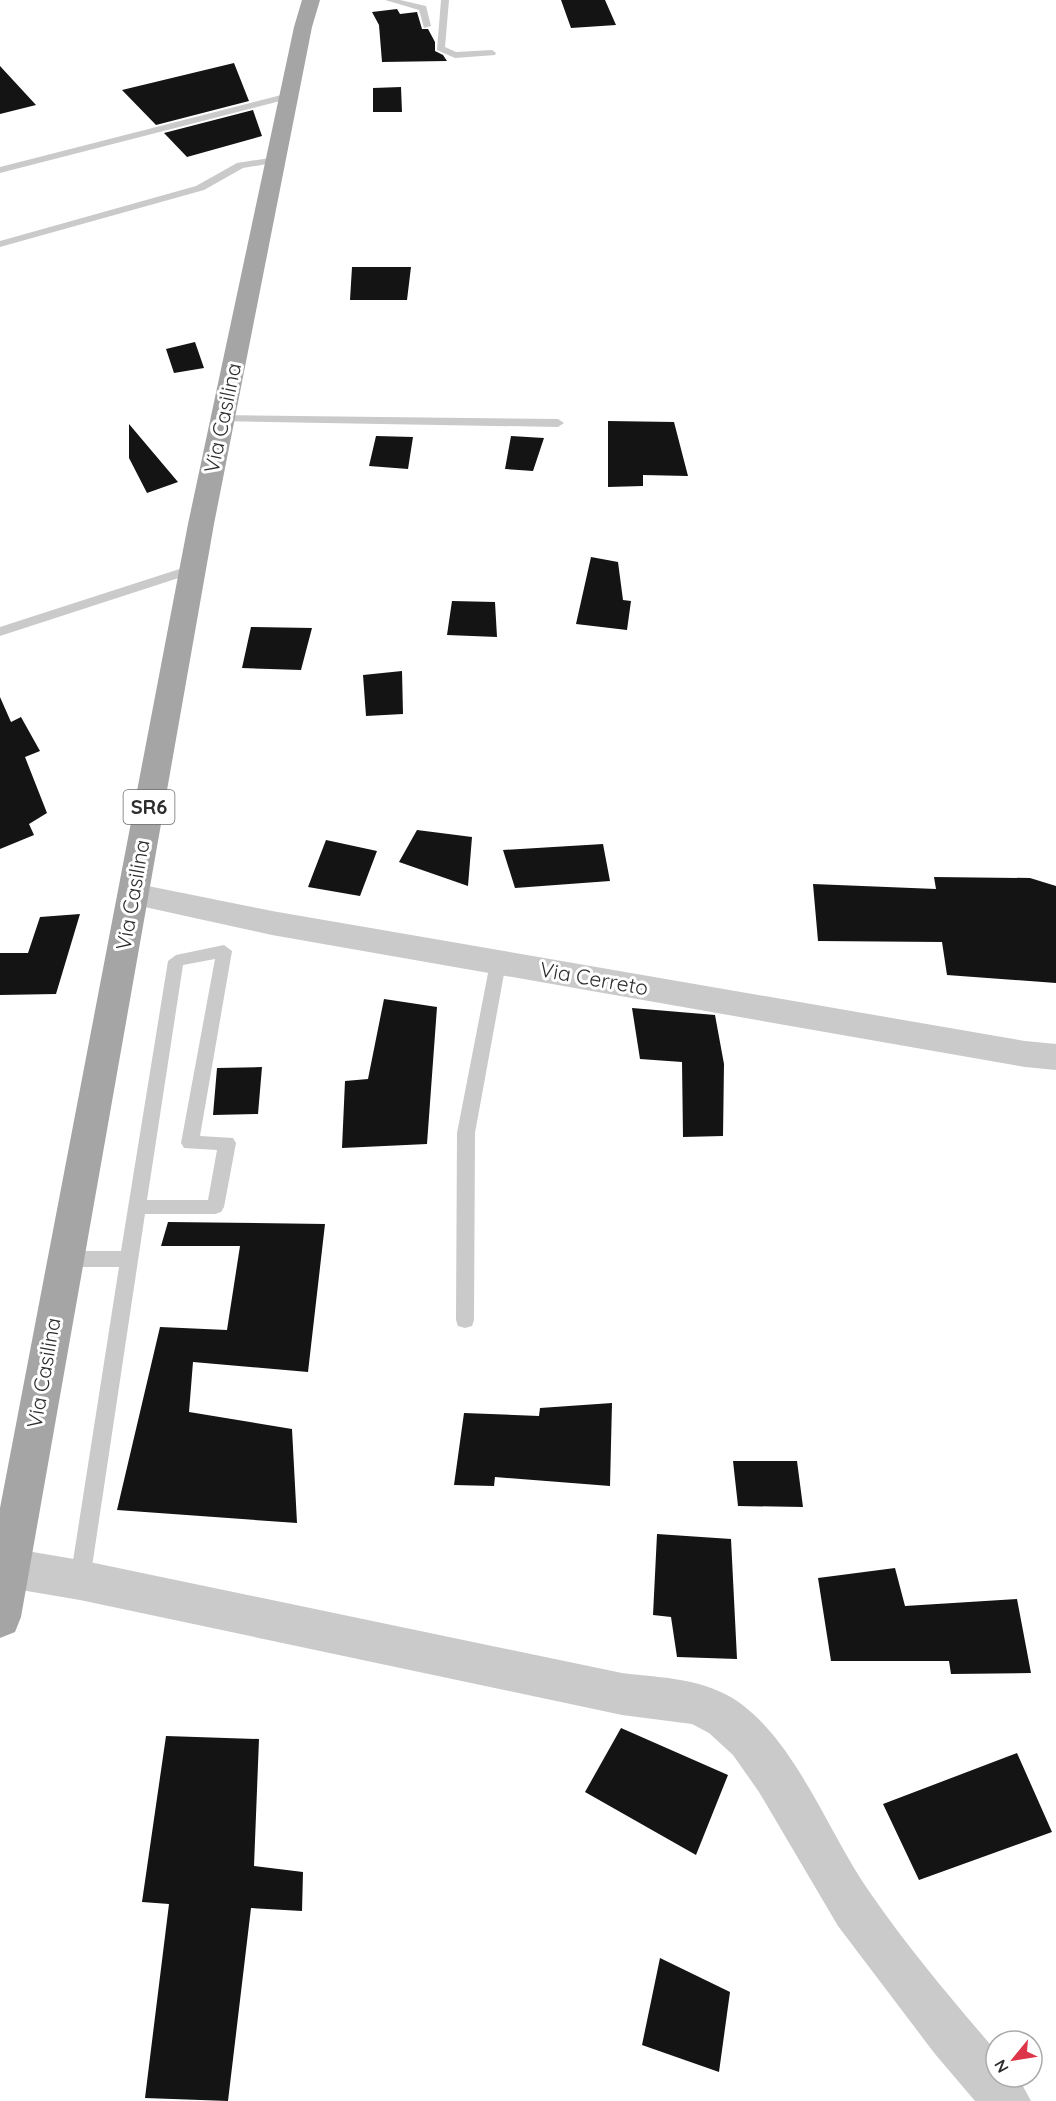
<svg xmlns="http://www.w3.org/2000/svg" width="1056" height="2101" font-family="Quicksand,sans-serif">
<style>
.building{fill:#141414}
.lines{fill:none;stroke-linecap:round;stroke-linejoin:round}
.service{fill:#cacaca;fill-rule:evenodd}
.minor{fill:#cacaca;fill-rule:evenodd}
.primary{fill:#a5a5a5;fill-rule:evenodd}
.labels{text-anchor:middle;stroke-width:6;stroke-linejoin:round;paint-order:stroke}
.shield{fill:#fff;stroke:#6c6c6c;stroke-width:1.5}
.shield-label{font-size:20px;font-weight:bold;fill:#2d2d2d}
.street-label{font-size:21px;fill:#2d2d2d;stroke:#fff}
</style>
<rect width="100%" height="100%" fill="#fff"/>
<path class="building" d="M 561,0 L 605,0 L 616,25 L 571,28 Z
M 397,9 L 400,14 L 417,12 L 422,29 L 428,29 L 435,42 L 435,51 L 443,55 L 447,61 L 382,62 L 379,25 L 372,12 Z
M 234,63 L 249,101 L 156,125 L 122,90 Z
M 0,66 L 36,105 L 0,114 Z
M 401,87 L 402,112 L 373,112 L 373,88 Z
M 253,110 L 262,136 L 187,157 L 164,133 Z
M 352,267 L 411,267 L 407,300 L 350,300 Z
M 195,342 L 204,368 L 174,373 L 166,349 Z
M 608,421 L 674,422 L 688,476 L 643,475 L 643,486 L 608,487 Z
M 129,424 L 178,482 L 147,493 L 129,458 Z
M 376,436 L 413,437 L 408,469 L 369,466 Z
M 511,436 L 544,438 L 533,471 L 505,469 Z
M 591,557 L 618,562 L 623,600 L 631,601 L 627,630 L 576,624 Z
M 452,601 L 495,602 L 497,637 L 447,635 Z
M 251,627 L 312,628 L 301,670 L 242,668 Z
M 402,671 L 403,714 L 366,716 L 363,675 Z
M 0,697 L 11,722 L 21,717 L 40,751 L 25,757 L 47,813 L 29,824 L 34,835 L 0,849 Z
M 417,830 L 472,837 L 468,886 L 399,862 Z
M 326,840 L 377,851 L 360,896 L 308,887 Z
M 603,844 L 610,881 L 515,888 L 503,850 Z
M 934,877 L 1030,878 L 1056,886 L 1056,983 L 947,975 L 942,942 L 818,941 L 813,884 L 936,889 Z
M 80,914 L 56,994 L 0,995 L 0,953 L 28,953 L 40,917 Z
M 384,999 L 437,1007 L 427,1144 L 342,1148 L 345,1081 L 368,1079 Z
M 632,1008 L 715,1015 L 724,1064 L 723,1136 L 683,1137 L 682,1062 L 640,1059 Z
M 262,1067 L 258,1114 L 213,1115 L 217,1068 Z
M 168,1222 L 325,1224 L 308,1372 L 193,1362 L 189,1412 L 292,1429 L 297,1523 L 117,1510 L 160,1327 L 227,1330 L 240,1246 L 161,1246 Z
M 612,1403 L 610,1486 L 495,1477 L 494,1486 L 454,1485 L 464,1413 L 539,1416 L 540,1408 Z
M 733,1461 L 797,1461 L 803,1507 L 738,1506 Z
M 657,1534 L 731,1539 L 737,1659 L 677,1657 L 671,1617 L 653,1615 Z
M 895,1568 L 905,1606 L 1017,1599 L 1031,1673 L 951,1674 L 949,1661 L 831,1661 L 818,1578 Z
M 621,1728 L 728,1775 L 696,1855 L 585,1792 Z
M 166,1736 L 259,1739 L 254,1866 L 303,1872 L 302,1911 L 251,1908 L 228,2101 L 145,2098 L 169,1904 L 142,1902 Z
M 1017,1753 L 1052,1832 L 919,1880 L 883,1804 Z
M 660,1958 L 730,1992 L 719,2072 L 642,2045 Z"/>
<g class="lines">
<path class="service" d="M 385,0 L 400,0 L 426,6 L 431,26 L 424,28 L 419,10 Z
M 441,0 L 449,0 L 445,47 L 456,52 L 492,50 L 496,53 L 495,55 L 455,58 L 437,50 Z
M 289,93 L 294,96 L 292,98 L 0,173 L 0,167 Z
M 276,157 L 279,158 L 279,162 L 243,168 L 204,190 L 0,247 L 0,241 L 196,186 L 237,163 Z
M 222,415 L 558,419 L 564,423 L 558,427 L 218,421 L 216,419 Z
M 192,565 L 198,569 L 197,572 L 0,636 L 0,627 Z
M 224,945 L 232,951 L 200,1136 L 233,1138 L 236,1143 L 224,1207 L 221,1212 L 215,1214 L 145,1214 L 90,1580 L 87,1587 L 80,1590 L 73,1587 L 70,1580 L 119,1267 L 65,1267 L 59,1265 L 56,1259 L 59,1253 L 65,1251 L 121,1251 L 168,961 L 176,955 ZM 215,959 L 181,1143 L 184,1148 L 217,1150 L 208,1200 L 147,1200 L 183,965 Z
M 498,957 L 506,963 L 475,1133 L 474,1320 L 472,1326 L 465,1328 L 458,1326 L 456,1320 L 457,1133 L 490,963 Z"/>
<path class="minor" d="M 133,883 L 272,911 L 1025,1041 L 1056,1044 L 1056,1070 L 1025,1067 L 272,935 L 122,902 L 118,894 L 122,886 Z
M 9,1548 L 80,1560 L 622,1673 C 663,1678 705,1678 740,1703 C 799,1747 829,1835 871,1894 C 909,1949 953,2001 996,2051 L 996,2077 L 1018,2077 L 1031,2101 L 975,2101 L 935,2054 L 838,1926 L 759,1792 L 733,1755 L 709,1733 L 692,1724 L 622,1715 L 80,1600 L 9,1588 L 0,1584 L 0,1552 Z"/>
<path class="primary" d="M 302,0 L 320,0 L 312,27 L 214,524 L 21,1617 L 15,1632 L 0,1638 L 0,1508 L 188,524 L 294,27 Z"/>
</g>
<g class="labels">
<rect class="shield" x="123.5" y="790" width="51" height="34" rx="4.5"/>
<g class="shield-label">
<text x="149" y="814">SR6</text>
</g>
<g class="street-label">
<text transform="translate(223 418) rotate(-78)" y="7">Via Casilina</text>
<text transform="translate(133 895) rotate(-80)" y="7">Via Casilina</text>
<text transform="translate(594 979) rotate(10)" y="7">Via Cerreto</text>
<text transform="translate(44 1373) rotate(-80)" y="7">Via Casilina</text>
</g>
</g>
<g transform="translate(1014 2059) rotate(240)"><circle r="28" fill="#ffffff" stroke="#ababab" stroke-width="1.5"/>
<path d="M0-4.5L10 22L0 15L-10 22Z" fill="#dd364a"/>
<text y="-9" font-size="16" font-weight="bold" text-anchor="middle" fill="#2d2d2d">N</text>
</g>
</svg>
